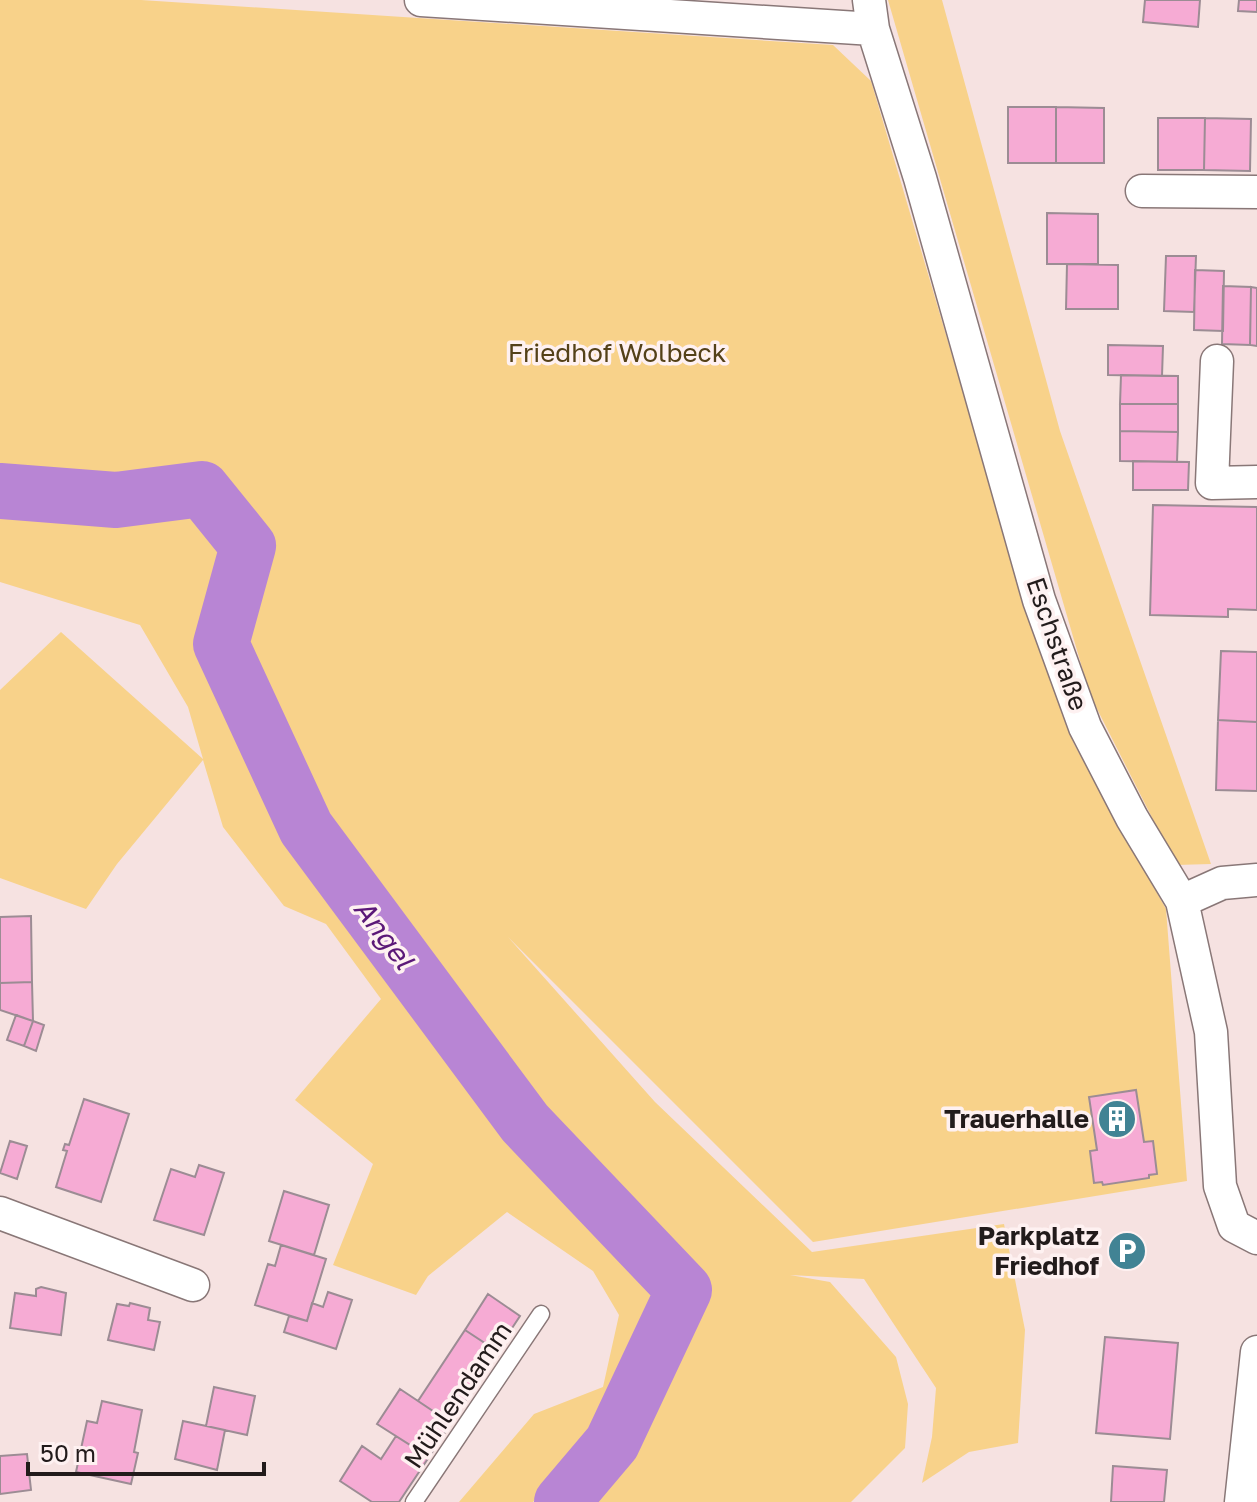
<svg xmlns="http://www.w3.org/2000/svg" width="1257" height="1502" font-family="'Golos Text',sans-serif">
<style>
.green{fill:#f8d28a}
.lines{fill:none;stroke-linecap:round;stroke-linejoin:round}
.river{stroke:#b885d4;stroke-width:56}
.building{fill:#f6abd4;stroke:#9c8c94;stroke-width:2}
.service-casing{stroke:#897777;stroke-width:19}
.minor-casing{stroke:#897777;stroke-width:35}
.service{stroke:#fff;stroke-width:16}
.minor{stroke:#fff;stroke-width:32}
.labels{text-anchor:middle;stroke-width:7;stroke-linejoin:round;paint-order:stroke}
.park-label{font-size:26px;fill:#544118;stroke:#fef1f1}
.street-label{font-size:26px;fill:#221b1b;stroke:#fef1f1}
.poi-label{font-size:26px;font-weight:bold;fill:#221b1b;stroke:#fef1f1;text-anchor:end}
.water-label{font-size:28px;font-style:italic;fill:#5b1878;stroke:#fef1f1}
</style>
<rect width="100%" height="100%" fill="#f6e2e1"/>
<path class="green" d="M 0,0 L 141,0 L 833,45 L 871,81 L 1027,609 L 1074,744 L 1166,909 L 1187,1181 L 813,1242 L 508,937 L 655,1102 L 812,1252 L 1004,1224 L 1025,1330 L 1018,1443 L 969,1452 L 922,1483 L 932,1437 L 936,1388 L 864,1279 L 790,1275 L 830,1282 L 896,1357 L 908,1404 L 905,1448 L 851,1502 L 576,1502 L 627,1439 L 697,1285 L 580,1166 L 558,1183 L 640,1265 L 657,1301 L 618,1396 L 533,1502 L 459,1502 L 534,1414 L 603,1387 L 619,1315 L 593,1271 L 507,1212 L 428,1276 L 416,1295 L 333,1265 L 373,1164 L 295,1100 L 381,999 L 326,924 L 284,906 L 223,827 L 203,760 L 117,864 L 86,909 L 0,878 L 0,690 L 61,632 L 203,759 L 188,707 L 140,625 L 0,582 Z
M 888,0 L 942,0 L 1060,431 L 1211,864 L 1176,865 L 1090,695 Z"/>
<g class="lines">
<path class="river" d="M 0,491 L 116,500 L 202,489 L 248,546 L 221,644 L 306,828 L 525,1123 L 684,1290 L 612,1443 L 562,1502"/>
</g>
<path class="building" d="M 1145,0 L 1200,0 L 1198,27 L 1143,22 Z
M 1239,0 L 1257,0 L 1257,12 L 1238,11 Z
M 1008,107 L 1056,107 L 1056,163 L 1008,163 Z
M 1056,107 L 1104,108 L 1104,163 L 1056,163 Z
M 1158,118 L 1205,118 L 1204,170 L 1158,170 Z
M 1205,118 L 1251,119 L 1250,171 L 1204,170 Z
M 1047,213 L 1098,214 L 1098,264 L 1047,264 Z
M 1166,256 L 1196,256 L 1194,312 L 1164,311 Z
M 1067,264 L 1118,265 L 1118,309 L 1066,309 Z
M 1195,270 L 1224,271 L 1223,331 L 1194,330 Z
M 1223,286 L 1251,287 L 1250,345 L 1222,344 Z
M 1251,287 L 1257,288 L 1257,346 L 1250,345 Z
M 1108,345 L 1163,346 L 1162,376 L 1108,375 Z
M 1121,375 L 1178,376 L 1178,404 L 1120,404 Z
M 1120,404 L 1178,404 L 1178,432 L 1120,431 Z
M 1120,431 L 1178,432 L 1177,462 L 1120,461 Z
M 1133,461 L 1189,462 L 1188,490 L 1133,490 Z
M 1153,505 L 1257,507 L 1257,610 L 1228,609 L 1228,617 L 1150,615 Z
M 1221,651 L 1257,652 L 1257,722 L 1218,720 Z
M 1218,720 L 1257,722 L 1257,791 L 1216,790 Z
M 31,916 L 32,982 L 0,983 L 0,917 Z
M 32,982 L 33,1021 L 0,1010 L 0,983 Z
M 16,1015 L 33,1021 L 24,1046 L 7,1040 Z
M 33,1021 L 44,1025 L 36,1051 L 24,1046 Z
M 1136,1090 L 1144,1142 L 1153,1141 L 1157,1174 L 1149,1175 L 1149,1178 L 1103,1185 L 1102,1182 L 1094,1183 L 1090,1151 L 1097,1150 L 1089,1097 Z
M 84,1099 L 129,1114 L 101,1202 L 56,1187 L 67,1151 L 63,1150 L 65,1144 L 69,1145 Z
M 10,1141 L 27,1146 L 17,1179 L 0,1173 Z
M 199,1165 L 224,1173 L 204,1235 L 154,1220 L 171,1169 L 195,1177 Z
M 284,1191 L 329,1205 L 314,1255 L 269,1241 Z
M 281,1245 L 326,1259 L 307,1321 L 255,1305 L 268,1264 L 275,1266 Z
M 41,1287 L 66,1293 L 61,1335 L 10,1328 L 15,1293 L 36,1296 L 36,1289 Z
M 328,1292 L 352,1300 L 336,1349 L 284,1332 L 289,1316 L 307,1321 L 312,1303 L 323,1307 Z
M 488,1294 L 520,1316 L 497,1351 L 465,1330 Z
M 130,1303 L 150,1308 L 148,1320 L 160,1322 L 154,1350 L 108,1340 L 117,1304 L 129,1306 Z
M 465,1330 L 497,1351 L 451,1423 L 418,1401 Z
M 1105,1337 L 1178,1343 L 1170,1439 L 1096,1433 Z
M 214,1387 L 255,1396 L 247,1435 L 206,1426 Z
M 400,1389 L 451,1423 L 429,1457 L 377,1424 Z
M 102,1401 L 142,1410 L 134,1452 L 138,1453 L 131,1484 L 76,1472 L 87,1421 L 97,1423 Z
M 183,1421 L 225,1430 L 217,1470 L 175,1459 Z
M 396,1436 L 429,1457 L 399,1502 L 372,1502 L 340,1481 L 362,1446 L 381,1459 Z
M 27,1454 L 31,1490 L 0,1494 L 0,1456 Z
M 1113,1466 L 1167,1470 L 1164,1502 L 1111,1502 Z"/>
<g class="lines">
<defs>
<path id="service" d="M 414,1502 L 541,1314"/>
<path id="minor" d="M 421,0 L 873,29
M 869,0 L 873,29 L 920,178 L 1039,600 L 1085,727 L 1132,818 L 1182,901 L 1211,1032 L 1220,1186 L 1234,1226 L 1257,1238
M 1142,191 L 1257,192
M 1217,361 L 1212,483 L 1257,482
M 1182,901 L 1222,883 L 1257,880
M 0,1213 L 193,1285
M 1241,1502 L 1257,1352"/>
</defs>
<use href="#service" class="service-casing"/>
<use href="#minor" class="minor-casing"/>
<use href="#service" class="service"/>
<use href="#minor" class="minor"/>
</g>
<defs>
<symbol id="building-disc" viewBox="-11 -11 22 22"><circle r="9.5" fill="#418394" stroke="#fef1f1"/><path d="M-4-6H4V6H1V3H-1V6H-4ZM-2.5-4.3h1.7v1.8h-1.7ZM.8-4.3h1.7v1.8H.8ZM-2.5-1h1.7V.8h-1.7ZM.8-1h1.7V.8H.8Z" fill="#fff"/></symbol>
<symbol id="parking-disc" viewBox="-11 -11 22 22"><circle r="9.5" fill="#418394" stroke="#fef1f1"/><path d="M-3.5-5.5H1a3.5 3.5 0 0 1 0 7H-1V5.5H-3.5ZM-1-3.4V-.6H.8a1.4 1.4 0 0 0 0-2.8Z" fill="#fff"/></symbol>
</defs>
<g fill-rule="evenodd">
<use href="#building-disc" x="1095" y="1097" width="44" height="44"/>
<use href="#parking-disc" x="1105" y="1229" width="44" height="44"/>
</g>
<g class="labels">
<g class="park-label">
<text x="617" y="362">Friedhof Wolbeck</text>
</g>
<g class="street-label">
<text transform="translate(1057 644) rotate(71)" y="9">Eschstraße</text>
<text transform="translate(458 1395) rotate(-56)" y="9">Mühlendamm</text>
</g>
<g class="poi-label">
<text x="1089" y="1128">Trauerhalle</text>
<text x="1099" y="1245">Parkplatz<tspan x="1099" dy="30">Friedhof</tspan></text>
</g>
<g class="water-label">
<text transform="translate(384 934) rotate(53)" y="10">Angel</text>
</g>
</g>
<path d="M28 1462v12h236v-12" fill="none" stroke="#221b1b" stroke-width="4"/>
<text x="40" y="1462" font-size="24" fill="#221b1b" stroke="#fef1f1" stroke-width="6" paint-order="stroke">50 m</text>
</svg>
